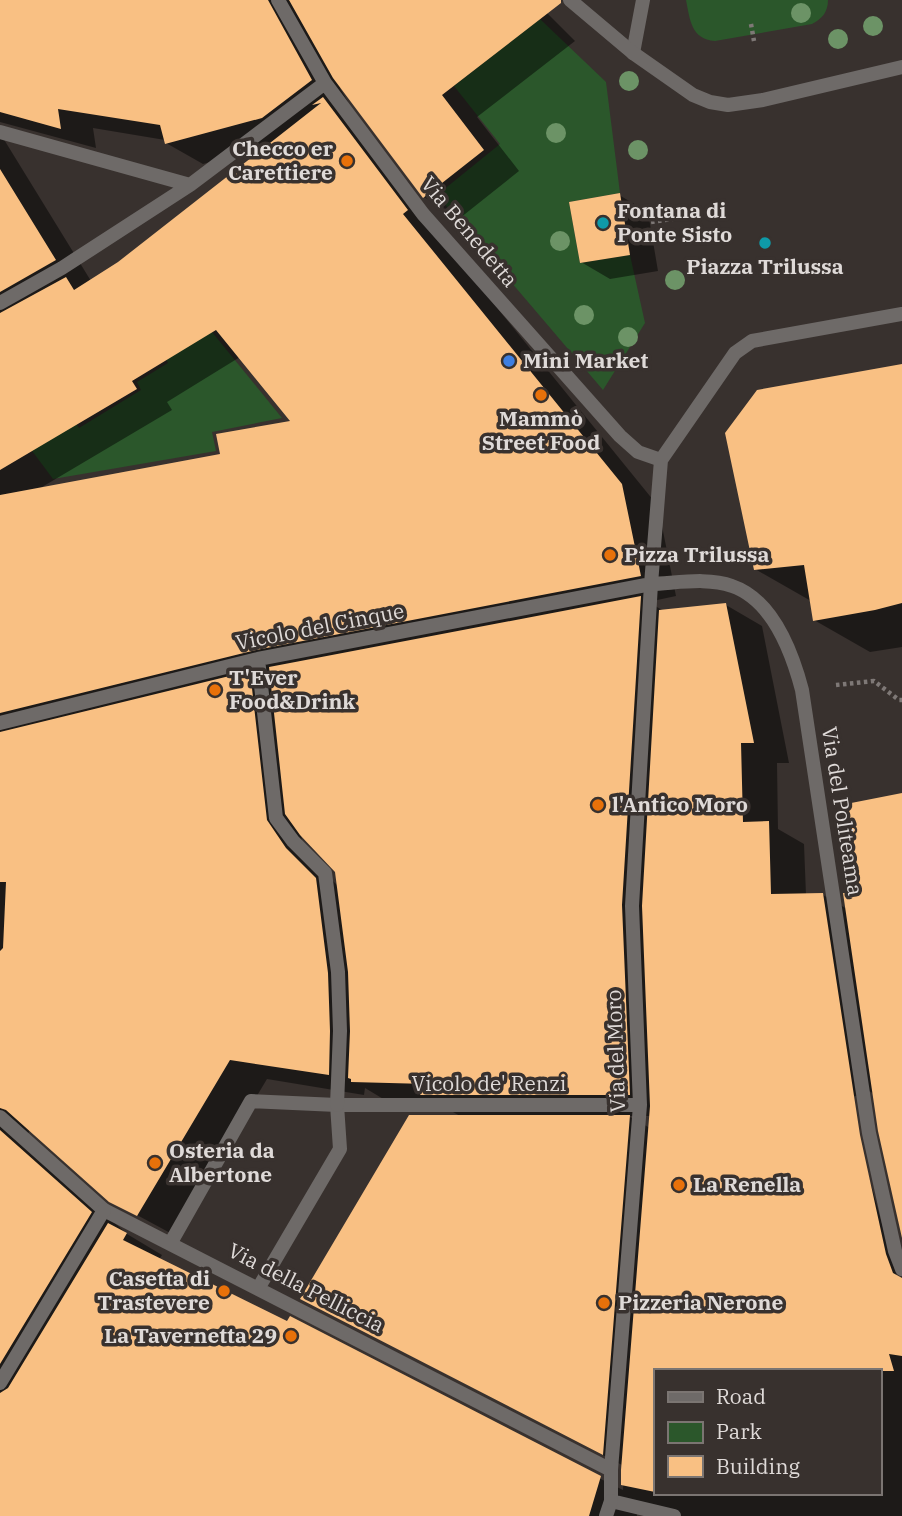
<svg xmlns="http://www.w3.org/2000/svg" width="902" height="1516" font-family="'IBM Plex Serif',serif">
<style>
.green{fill:#2b572b}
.shadow{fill:#0007;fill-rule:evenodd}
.building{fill:#f9c083}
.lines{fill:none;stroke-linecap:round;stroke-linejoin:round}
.path{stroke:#7e7876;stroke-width:4.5;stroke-dasharray:3.5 3.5;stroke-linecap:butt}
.lane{stroke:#6e6a68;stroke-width:14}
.street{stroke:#6e6a68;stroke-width:14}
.tree{fill:#6c9366}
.food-dot{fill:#e8710a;stroke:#38312e;stroke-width:2.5}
.culture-dot{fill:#0f9aa8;stroke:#38312e;stroke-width:2.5}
.shop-dot{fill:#3f7fe0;stroke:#38312e;stroke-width:2.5}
.labels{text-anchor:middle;stroke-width:7;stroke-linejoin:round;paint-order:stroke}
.poi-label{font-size:21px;font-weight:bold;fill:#dfdad8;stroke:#38312e;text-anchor:start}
.street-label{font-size:21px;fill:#dfdad8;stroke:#38312e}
</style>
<rect width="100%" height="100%" fill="#38312e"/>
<path class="green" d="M 686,0 L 828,0 C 828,12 822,19 812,24 L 715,41 C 691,39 690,20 686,0 Z
M 540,19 L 606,82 L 620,193 L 569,202 L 580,263 L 630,255 L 645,323 L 603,390 L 437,195 L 500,144 L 454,86 Z
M 203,321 L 282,418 L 212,432 L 216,451 L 53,479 L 21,436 L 64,404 L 79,428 L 141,390 L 137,382 L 168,363 L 160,347 Z"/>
<path class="shadow" d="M 0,0 L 534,0 L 575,41 L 477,117 L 519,171 L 460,218 L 424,197 L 342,87 L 340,88 L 348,102 L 339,108 L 438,235 L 658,506 L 676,596 L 648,602 L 664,611 L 726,605 L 762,626 L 789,763 L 777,763 L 778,829 L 804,844 L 806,895 L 823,895 L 847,909 L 857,895 L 902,795 L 902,1189 L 876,1095 L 869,1091 L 847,1099 L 902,1295 L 902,1516 L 670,1516 L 637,1501 L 637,1516 L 0,1516 L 0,133 L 91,281 L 119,263 L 267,147 L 203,164 L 166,143 L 165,140 L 93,128 L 96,148 L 0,122 ZM 240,357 L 293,422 L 222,455 L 37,490 L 172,410 L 167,402 ZM 271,675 L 273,686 L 259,678 ZM 301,833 L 336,871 L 338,886 L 322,870 L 302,842 ZM 267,1079 L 364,1095 L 365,1088 L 390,1103 L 439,1104 L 460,1116 L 302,1299 L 624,1466 L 623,1490 L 159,1260 L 162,1255 L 127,1234 L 30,1147 L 26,1137 L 30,1130 L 111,1201 L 174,1235 ZM 628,1116 L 651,1116 L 650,1128 ZM 655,1371 L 879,1371 L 879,1493 L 655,1493 Z
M 619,195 L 648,212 L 658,271 L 610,279 L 581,262 Z
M 902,366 L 902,647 L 870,652 L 814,620 L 811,601 L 755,569 Z"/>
<path class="building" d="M 0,0 L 268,0 L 312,80 L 262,118 L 165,144 L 160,125 L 58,109 L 61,129 L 0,112 Z
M 289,0 L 561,0 L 561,3 L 442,95 L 484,150 L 423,198 L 333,78 Z
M 323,97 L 408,210 L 403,214 L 622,484 L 641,576 L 256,650 L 0,713 L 0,495 L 220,454 L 216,434 L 290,421 L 216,330 L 132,381 L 137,389 L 0,470 L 0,313 L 66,277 L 74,290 L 118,262 L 321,103 L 312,105 Z
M 0,169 L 56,260 L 0,292 Z
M 620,193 L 630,255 L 580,263 L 569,202 Z
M 902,364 L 902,603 L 875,610 L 813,621 L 804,565 L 754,570 L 725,433 L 757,390 Z
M 641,596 L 622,905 L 630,1095 L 420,1095 L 427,1084 L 351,1082 L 351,1079 L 348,1078 L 350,1031 L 348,972 L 335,872 L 300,835 L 285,814 L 269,667 Z
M 726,603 L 754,743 L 741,743 L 743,822 L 769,821 L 771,894 L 823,893 L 860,1135 L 886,1254 L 893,1273 L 902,1278 L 902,1356 L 889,1354 L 894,1371 L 655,1371 L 655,1492 L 621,1485 L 621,1470 L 650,1106 L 642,906 L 659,610 Z
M 250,671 L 267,820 L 286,848 L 316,878 L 328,973 L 330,1031 L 329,1075 L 230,1060 L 137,1216 L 109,1202 L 6,1110 L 0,1108 L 0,951 L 3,948 L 6,882 L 0,882 L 0,732 Z
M 902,793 L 902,1238 L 878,1131 L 843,893 L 855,893 L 841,805 Z
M 409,1115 L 630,1115 L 603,1455 L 300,1299 Z
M 0,1130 L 92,1212 L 0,1364 Z
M 108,1223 L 127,1233 L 123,1240 L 287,1321 L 290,1316 L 601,1476 L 589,1516 L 0,1516 L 0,1393 L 8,1388 Z"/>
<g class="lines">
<path class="path" d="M 751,24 L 754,41
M 651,222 L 692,216
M 836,685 L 874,681 L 899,700 L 902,700"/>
<path class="lane" d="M 633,53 L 643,0
M 651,584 L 632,906 L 640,1105 L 611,1470 L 611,1501 L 674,1516
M 337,1105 L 640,1105
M 0,1117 L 104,1210 L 611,1470
M 170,1244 L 251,1101 L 337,1105 L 340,1149 L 259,1287"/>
<path class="street" d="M 278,0 L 325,83 L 423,214 L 620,436 L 638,452 L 661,460
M 570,0 L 633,53 L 693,95 L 710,102 L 728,105 L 763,100 L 902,67
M 0,132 L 190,185
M 0,303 L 62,268 L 190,185 L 325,83
M 661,460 L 735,353 L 752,341 L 902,314
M 651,584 L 661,460
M 258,659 L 276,818 L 293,841 L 325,873 L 338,972 L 340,1031 L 337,1105
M 0,723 L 258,659 L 651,584 C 677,583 708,577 732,586 C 773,600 792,652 802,690 L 869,1133 L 895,1251 L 902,1269
M 0,1383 L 104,1210
M 606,1516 L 611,1501"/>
</g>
<g class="tree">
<circle cx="801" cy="13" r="10"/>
<circle cx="873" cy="26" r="10"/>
<circle cx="838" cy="39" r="10"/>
<circle cx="629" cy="81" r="10"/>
<circle cx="556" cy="133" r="10"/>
<circle cx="638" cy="150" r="10"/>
<circle cx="560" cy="241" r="10"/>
<circle cx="675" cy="280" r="10"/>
<circle cx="584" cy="315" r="10"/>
<circle cx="628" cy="337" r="10"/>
</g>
<g class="food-dot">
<circle cx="347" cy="161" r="7"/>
<circle cx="541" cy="395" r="7"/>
<circle cx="610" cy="555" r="7"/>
<circle cx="215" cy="690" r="7"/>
<circle cx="598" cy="805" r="7"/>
<circle cx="155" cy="1163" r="7"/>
<circle cx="679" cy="1185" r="7"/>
<circle cx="224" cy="1291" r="7"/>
<circle cx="604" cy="1303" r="7"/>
<circle cx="291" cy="1336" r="7"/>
</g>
<g class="culture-dot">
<circle cx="603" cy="223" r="7"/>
<circle cx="765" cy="243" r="7"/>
</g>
<circle class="shop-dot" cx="509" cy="361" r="7"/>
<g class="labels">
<g class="poi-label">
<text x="333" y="156" text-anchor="end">Checco er<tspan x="333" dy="24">Carettiere</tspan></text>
<text x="617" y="218">Fontana di<tspan x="617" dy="24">Ponte Sisto</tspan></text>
<text x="765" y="274" text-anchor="middle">Piazza Trilussa</text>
<text x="523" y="368">Mini Market</text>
<text x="541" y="426" text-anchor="middle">Mammò<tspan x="541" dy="24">Street Food</tspan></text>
<text x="624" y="562">Pizza Trilussa</text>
<text x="229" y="685">T'Ever<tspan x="229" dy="24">Food&amp;Drink</tspan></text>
<text x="612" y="812">l'Antico Moro</text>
<text x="169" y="1158">Osteria da<tspan x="169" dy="24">Albertone</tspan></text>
<text x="693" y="1192">La Renella</text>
<text x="210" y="1286" text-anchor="end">Casetta di<tspan x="210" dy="24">Trastevere</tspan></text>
<text x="618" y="1310">Pizzeria Nerone</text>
<text x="277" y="1343" text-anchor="end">La Tavernetta 29</text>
</g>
<g class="street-label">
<text transform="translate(469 232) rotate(50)" y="7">Via Benedetta</text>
<text transform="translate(320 627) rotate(-11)" y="7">Vicolo del Cinque</text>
<text transform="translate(842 811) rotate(81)" y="7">Via del Politeama</text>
<text transform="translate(616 1051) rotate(-92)" y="7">Via del Moro</text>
<text x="489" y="1091">Vicolo de' Renzi</text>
<text transform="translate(306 1288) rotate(27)" y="7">Via della Pelliccia</text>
</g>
</g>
<rect x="654" y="1369" width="228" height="126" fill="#38312e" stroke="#7b7572" stroke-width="2"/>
<rect x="668" y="1392" width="35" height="10" fill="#6e6a68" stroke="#7b7572" stroke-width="2"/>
<text x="716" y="1404" font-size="21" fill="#dfdad8">Road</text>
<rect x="668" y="1422" width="35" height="21" fill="#2b572b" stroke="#7b7572" stroke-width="2"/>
<text x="716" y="1439" font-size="21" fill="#dfdad8">Park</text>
<rect x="668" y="1456" width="35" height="21" fill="#f9c083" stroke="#7b7572" stroke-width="2"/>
<text x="716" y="1474" font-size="21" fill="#dfdad8">Building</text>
</svg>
